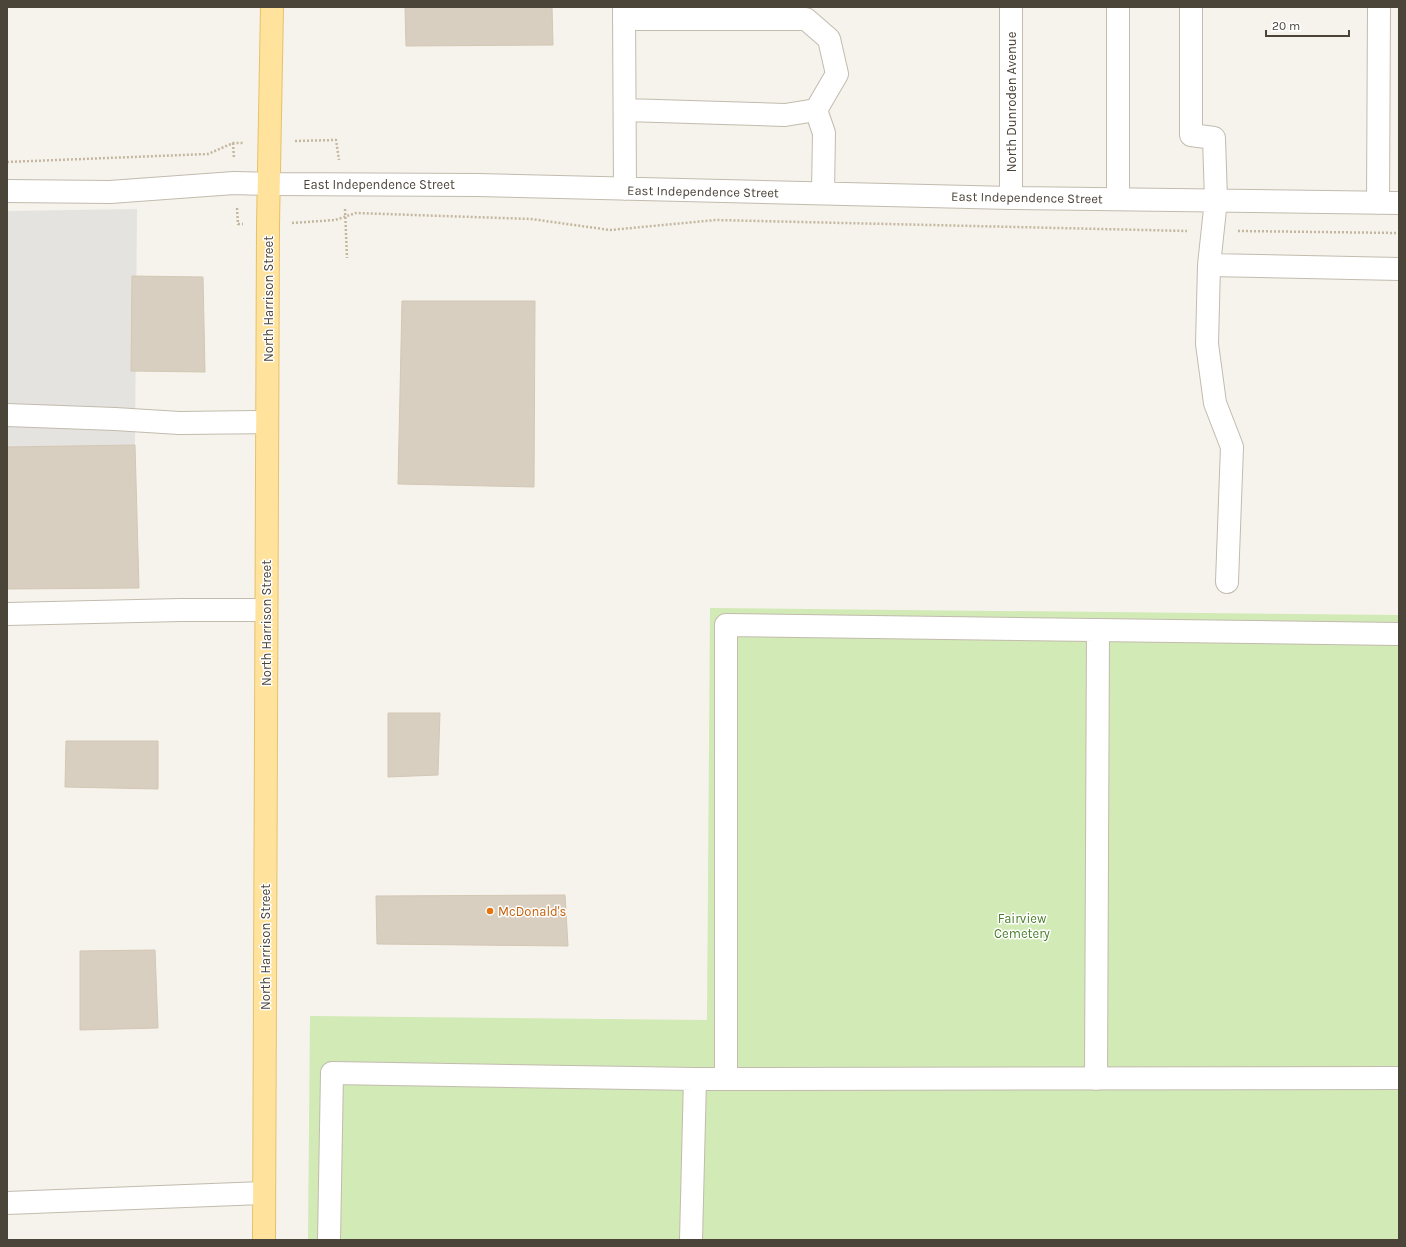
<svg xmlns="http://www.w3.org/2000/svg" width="1406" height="1247" font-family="Karla,sans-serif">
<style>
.green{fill:#d2eab5}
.parking{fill:#e5e3e0}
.building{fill:#d8cfc1;stroke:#d3c7b4}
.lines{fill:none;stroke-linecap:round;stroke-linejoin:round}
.minor-casing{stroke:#c2bbae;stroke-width:24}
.major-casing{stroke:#e6c16a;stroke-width:24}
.path{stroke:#c4b79f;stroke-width:2.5;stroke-dasharray:2 2;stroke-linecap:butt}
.minor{stroke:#fff;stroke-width:22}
.major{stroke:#ffe39c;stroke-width:22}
.food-dot{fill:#e8710a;stroke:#fff;stroke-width:1.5}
.labels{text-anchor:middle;stroke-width:3;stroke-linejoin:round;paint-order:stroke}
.street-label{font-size:13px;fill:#4b4439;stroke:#fff}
.food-label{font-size:13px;fill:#c56008;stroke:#fff;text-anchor:start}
.park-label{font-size:13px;fill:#4a7f2a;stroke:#fff}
</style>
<rect width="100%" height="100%" fill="#f6f3ec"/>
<path class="green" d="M 710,608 L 1399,615 L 1399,1240 L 308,1240 L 310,1016 L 707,1020 Z"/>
<path class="parking" d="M 137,209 L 135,445 L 7,447 L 7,211 Z"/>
<path class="building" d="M 405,7 L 552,7 L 553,45 L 406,46 Z
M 132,276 L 203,277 L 205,372 L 131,371 Z
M 402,301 L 535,301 L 534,487 L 398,484 Z
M 135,445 L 139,588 L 7,589 L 7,447 Z
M 388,713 L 440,713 L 438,775 L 388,777 Z
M 66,741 L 158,741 L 158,789 L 65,787 Z
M 565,895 L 568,946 L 377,944 L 376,896 Z
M 155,950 L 158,1028 L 80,1030 L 80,951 Z"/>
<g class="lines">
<defs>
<path id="minor" d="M 624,7 L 625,189
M 1118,7 L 1118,199
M 1191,7 L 1191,135 L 1214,138 L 1216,200 L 1209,265 L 1399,269
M 624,19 L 806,19 L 829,39 L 837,74 L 816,110 L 785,115 L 625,110
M 816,110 L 824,133 L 823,193
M 7,191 L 110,192 L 234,183 L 269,184 L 477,185 L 1011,198 L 1399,203
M 1011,198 L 1011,7
M 1378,203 L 1379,7
M 1209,265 L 1207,344 L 1215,403 L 1232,447 L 1227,582
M 7,415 L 115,419 L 179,423 L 267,422
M 7,614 L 181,610 L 266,610
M 726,1079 L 726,625 L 1399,634
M 1096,1079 L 1098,630
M 7,1203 L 264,1193
M 329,1240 L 332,1073 L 695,1079 L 1399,1078
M 691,1240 L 695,1079"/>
<path id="major" d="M 264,1240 L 268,225 L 272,7"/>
</defs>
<use href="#minor" class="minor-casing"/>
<use href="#major" class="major-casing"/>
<path class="path" d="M 295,141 L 336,140 L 339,160
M 233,143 L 234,159
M 7,162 L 208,154 L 233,143 L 244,143
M 237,208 L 238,224 L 243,224
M 345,209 L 347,258
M 292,223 L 335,220 L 356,213 L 531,219 L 610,230 L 716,220 L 1187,231
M 1238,231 L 1399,233"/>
<use href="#minor" class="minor"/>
<use href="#major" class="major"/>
</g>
<circle class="food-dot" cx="490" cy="911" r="4"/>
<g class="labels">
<g class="street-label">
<text transform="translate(1011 102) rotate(-90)" y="5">North Dunroden Avenue</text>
<text x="379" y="189">East Independence Street</text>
<text transform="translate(703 191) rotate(1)" y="5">East Independence Street</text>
<text transform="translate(1027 197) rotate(1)" y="5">East Independence Street</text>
<text transform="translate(268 299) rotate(-90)" y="5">North Harrison Street</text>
<text transform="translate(266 623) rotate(-90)" y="5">North Harrison Street</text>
<text transform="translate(265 947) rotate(-90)" y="5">North Harrison Street</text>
</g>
<g class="food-label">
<text x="498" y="916">McDonald's</text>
</g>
<g class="park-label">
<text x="1022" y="923">Fairview<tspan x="1022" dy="15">Cemetery</tspan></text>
</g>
</g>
<rect width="1406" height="1247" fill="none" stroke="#4b4439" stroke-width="16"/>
<path d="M1266 30v6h83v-6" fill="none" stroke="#4b4439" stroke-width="2"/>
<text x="1272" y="30" font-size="12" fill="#4b4439" stroke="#ffffff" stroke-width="3" paint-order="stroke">20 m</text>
</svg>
